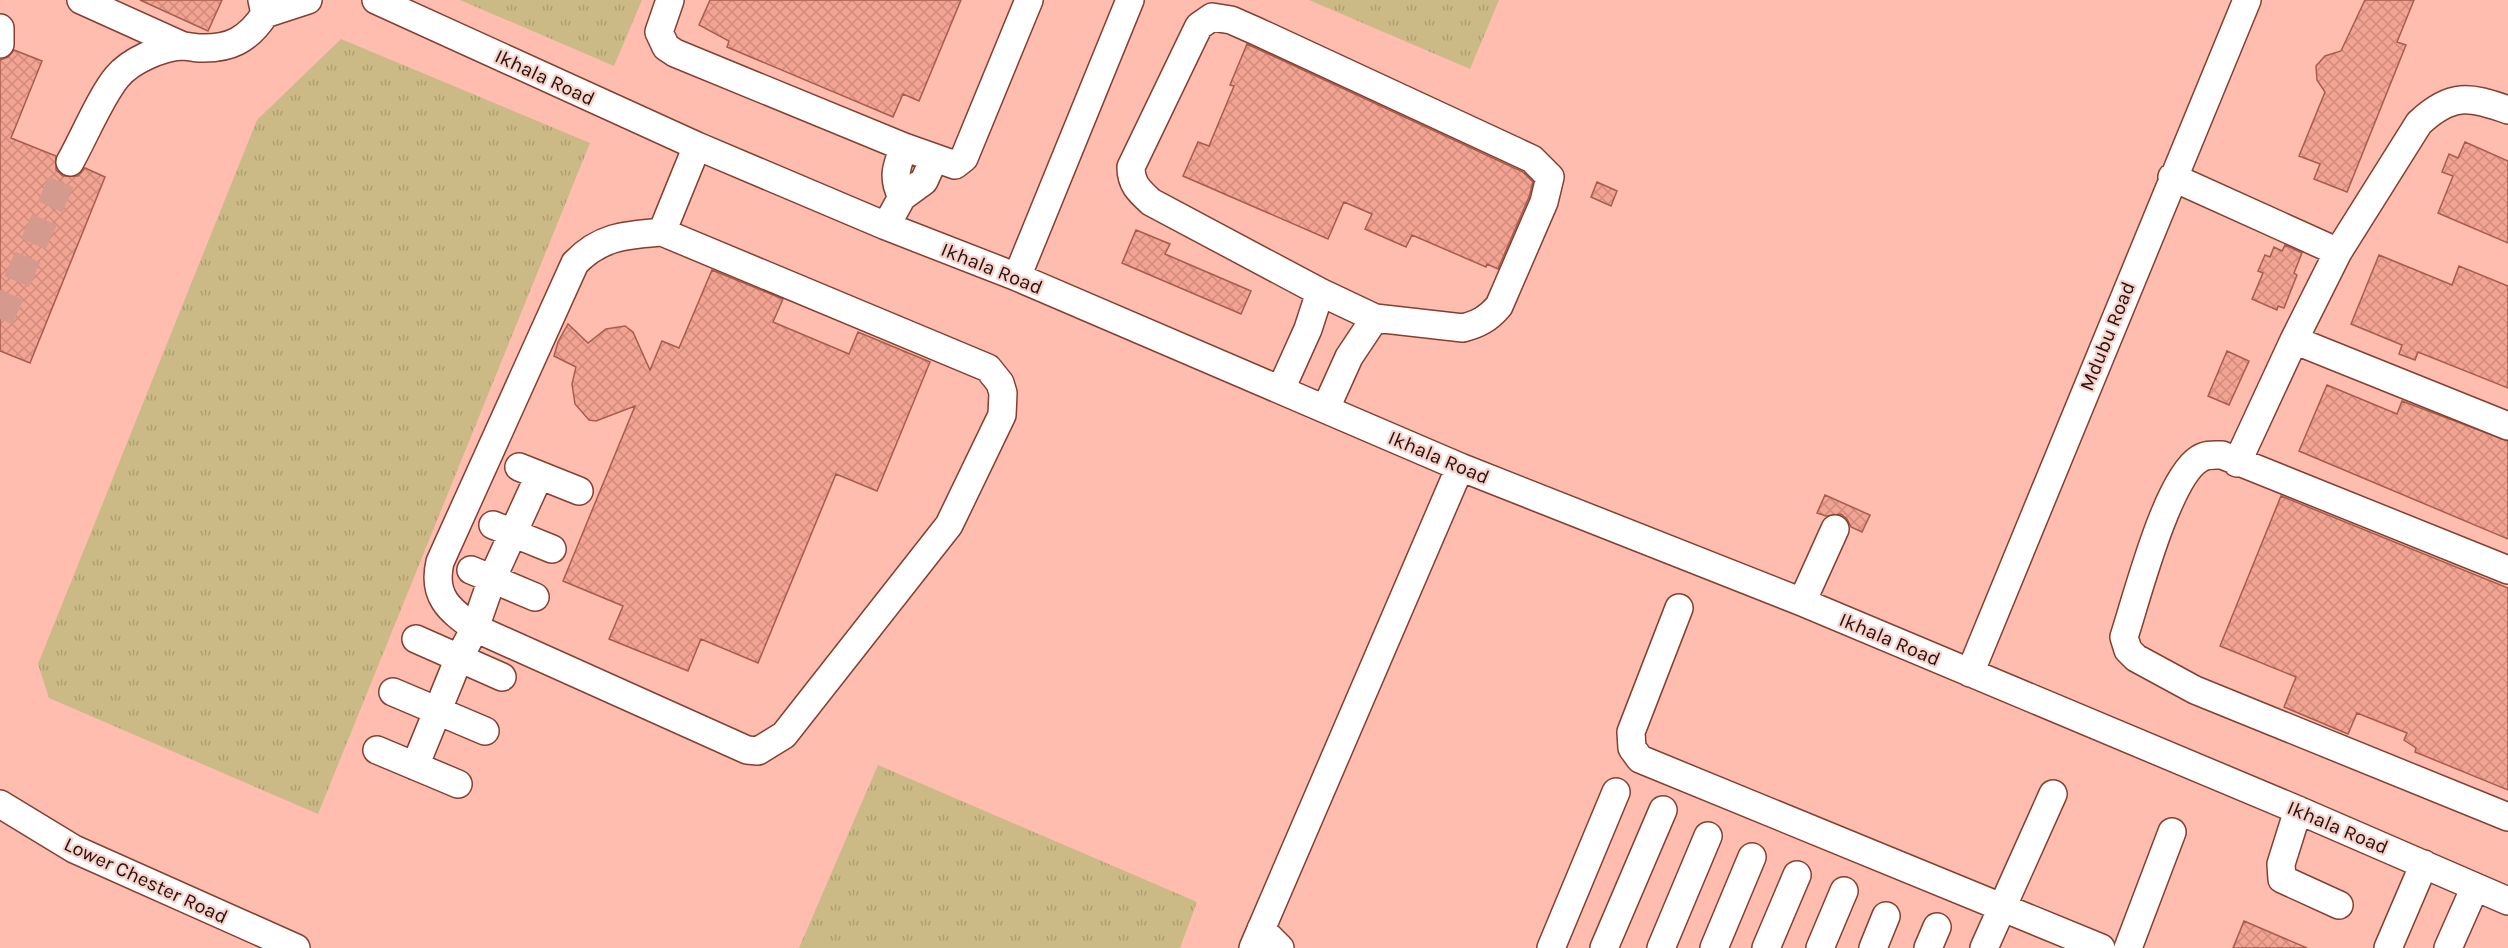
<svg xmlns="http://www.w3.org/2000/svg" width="2508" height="948" font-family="Karla,sans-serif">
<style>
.grass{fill:url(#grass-tufts)}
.building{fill:url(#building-cross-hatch);stroke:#a65d4e;stroke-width:1.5}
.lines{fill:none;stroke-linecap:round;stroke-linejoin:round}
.minor-tunnel{stroke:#d49a8d;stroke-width:27;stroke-dasharray:27 14;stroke-linecap:butt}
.minor-casing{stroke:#843f31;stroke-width:30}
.minor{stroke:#fff;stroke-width:27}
.labels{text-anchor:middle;stroke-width:4.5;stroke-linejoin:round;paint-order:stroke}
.street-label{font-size:20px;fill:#2b0f09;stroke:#f5d3cc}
</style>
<defs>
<pattern id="grass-tufts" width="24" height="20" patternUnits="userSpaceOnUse" patternTransform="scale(1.5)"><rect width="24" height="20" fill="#cbba85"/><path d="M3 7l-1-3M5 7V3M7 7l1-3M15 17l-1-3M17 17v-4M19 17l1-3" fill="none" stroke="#ae9f72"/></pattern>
<pattern id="building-cross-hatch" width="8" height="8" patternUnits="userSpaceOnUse" patternTransform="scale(1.5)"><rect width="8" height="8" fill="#f2a392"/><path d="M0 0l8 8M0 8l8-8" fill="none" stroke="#d08b7d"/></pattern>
</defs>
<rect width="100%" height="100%" fill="#febdae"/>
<path class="grass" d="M 460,0 L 642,0 L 614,66 Z
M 1309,0 L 1499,0 L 1470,69 Z
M 341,39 L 590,143 L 318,814 L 49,698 L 38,664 L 257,120 Z
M 878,765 L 1197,902 L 1180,948 L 799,948 Z"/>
<path class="building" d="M 140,0 L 222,0 L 208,31 Z
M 710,0 L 961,0 L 919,101 L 903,94 L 893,117 L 727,47 L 729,41 L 699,25 Z
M 2365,0 L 2414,0 L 2397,42 L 2406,45 L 2347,192 L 2314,179 L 2320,164 L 2299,156 L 2325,92 L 2317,80 L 2316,66 L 2325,56 L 2341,51 Z
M 1247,44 L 1523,172 L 1533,182 L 1529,197 L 1498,269 L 1487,264 L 1486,267 L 1412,235 L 1406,247 L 1365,229 L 1372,214 L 1344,202 L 1328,239 L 1183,176 L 1198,142 L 1209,146 L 1234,86 L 1230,85 Z
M 14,50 L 42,61 L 11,138 L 56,156 L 56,170 L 63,176 L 78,176 L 85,168 L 105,177 L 30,363 L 0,351 L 0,60 L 8,57 Z
M 2465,142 L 2508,161 L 2508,243 L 2438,213 L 2453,176 L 2442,172 L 2449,154 L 2458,158 Z
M 1597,182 L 1617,191 L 1611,206 L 1591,197 Z
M 1136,230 L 1170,244 L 1165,254 L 1251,291 L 1241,314 L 1122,263 Z
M 2285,245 L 2302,253 L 2294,273 L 2297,275 L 2284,308 L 2278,306 L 2277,310 L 2252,299 L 2263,273 L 2258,271 L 2265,255 L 2270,257 L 2274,247 L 2282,251 Z
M 2379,255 L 2452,285 L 2459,266 L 2508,286 L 2508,388 L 2418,352 L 2415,360 L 2399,354 L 2402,345 L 2351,324 Z
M 712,270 L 783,299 L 773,322 L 849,354 L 858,332 L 930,362 L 877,491 L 836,474 L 758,663 L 701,639 L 688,671 L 609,639 L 623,606 L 563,581 L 635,406 L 596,421 L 589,420 L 575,404 L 572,384 L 576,367 L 554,356 L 558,342 L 568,324 L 588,343 L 606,329 L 625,326 L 633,332 L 650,370 L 662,341 L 679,348 Z
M 2227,351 L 2249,361 L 2229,405 L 2208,396 Z
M 2327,385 L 2397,414 L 2402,401 L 2508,441 L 2508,539 L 2299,451 Z
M 1825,495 L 1870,515 L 1862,532 L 1851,527 L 1847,519 L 1841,514 L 1826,516 L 1817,513 Z
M 2281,496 L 2508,588 L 2508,790 L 2415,752 L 2416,748 L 2404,740 L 2407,733 L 2357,713 L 2348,734 L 2284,707 L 2296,677 L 2220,646 Z
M 2244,921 L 2307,948 L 2233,948 Z"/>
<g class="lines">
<path class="minor-tunnel" d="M 0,319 L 70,162"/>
<defs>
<path id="minor" d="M 81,0 L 183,46
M 376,0 L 697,146 L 886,226 L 1017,277 L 1460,467 L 1802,602 L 2298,810 L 2508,901
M 670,0 L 659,32 L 666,47 L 675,53 L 904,147 L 955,165 L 964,158 L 1029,0
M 265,14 L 308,0
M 0,28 L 0,44
M 70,162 C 83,139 101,96 117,77 C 130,61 161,47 182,46 C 188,46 194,48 200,48 C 230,49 248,40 265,14 L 262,0
M 2172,177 L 2338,252
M 902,197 C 892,178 896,167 904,147
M 886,226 L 902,197 L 924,181 L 934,159
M 662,232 L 988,368 L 1000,383 L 1003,393 L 1002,415 L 949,525 L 784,735 L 758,751 L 747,750 L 475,628 C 449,610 432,596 440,562 L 575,263 C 601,236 626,235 662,232 Z
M 662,232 L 697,146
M 1017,277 L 1130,0
M 2294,340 L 2508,426
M 1281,389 L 1308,329 L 1320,292 L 1151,202 C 1139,191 1131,184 1131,167 L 1194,36 L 1199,26 L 1212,17 L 1231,20 L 1256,31 L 1532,159 L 1550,177 L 1544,202 L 1499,306 C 1488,319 1478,324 1463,328 L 1375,318 L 1320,292
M 1326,408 L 1349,357 L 1375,318
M 2237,463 L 2294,340 L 2338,252 L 2419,123 C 2451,93 2469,96 2508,110
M 519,467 L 579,491
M 493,525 L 552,549
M 471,570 L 535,597
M 2508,570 L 2222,455 C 2214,455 2206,454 2199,459 C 2167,479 2137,597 2124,637 L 2128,650 L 2136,658 L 2195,690 L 2508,817
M 1802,602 L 1835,529
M 1679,608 L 1631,732 L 1632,748 L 1640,759 L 2101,948
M 416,639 L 502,677
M 1970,673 L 2247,0
M 393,692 L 485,731
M 377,750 L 458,784
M 415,766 L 459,658 L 475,628 L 492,579 L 539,476
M 0,804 L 74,849 L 296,948
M 2298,810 L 2281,864 L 2282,879 L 2339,905
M 1261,929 L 1280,948
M 1253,948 L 1460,467
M 1551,948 L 1616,792
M 1604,948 L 1663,810
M 1661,948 L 1708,836
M 1714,948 L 1752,857
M 1766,948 L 1797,875
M 1820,948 L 1844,891
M 1873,948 L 1886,916
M 1928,948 L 1937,927
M 1984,948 L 2053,794
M 2128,948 L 2172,832
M 2388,948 L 2424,864
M 2448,948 L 2475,887"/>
</defs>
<use href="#minor" class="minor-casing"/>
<use href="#minor" class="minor"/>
</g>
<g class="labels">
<g class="street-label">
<text transform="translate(545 77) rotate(25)" y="7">Ikhala Road</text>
<text transform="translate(992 268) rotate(22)" y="7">Ikhala Road</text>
<text transform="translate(2107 336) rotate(-68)" y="7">Mdubu Road</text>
<text transform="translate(1439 457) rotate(23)" y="7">Ikhala Road</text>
<text transform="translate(1890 639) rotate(23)" y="7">Ikhala Road</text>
<text transform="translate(2338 827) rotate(23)" y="7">Ikhala Road</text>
<text transform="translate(146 880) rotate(25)" y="7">Lower Chester Road</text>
</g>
</g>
</svg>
